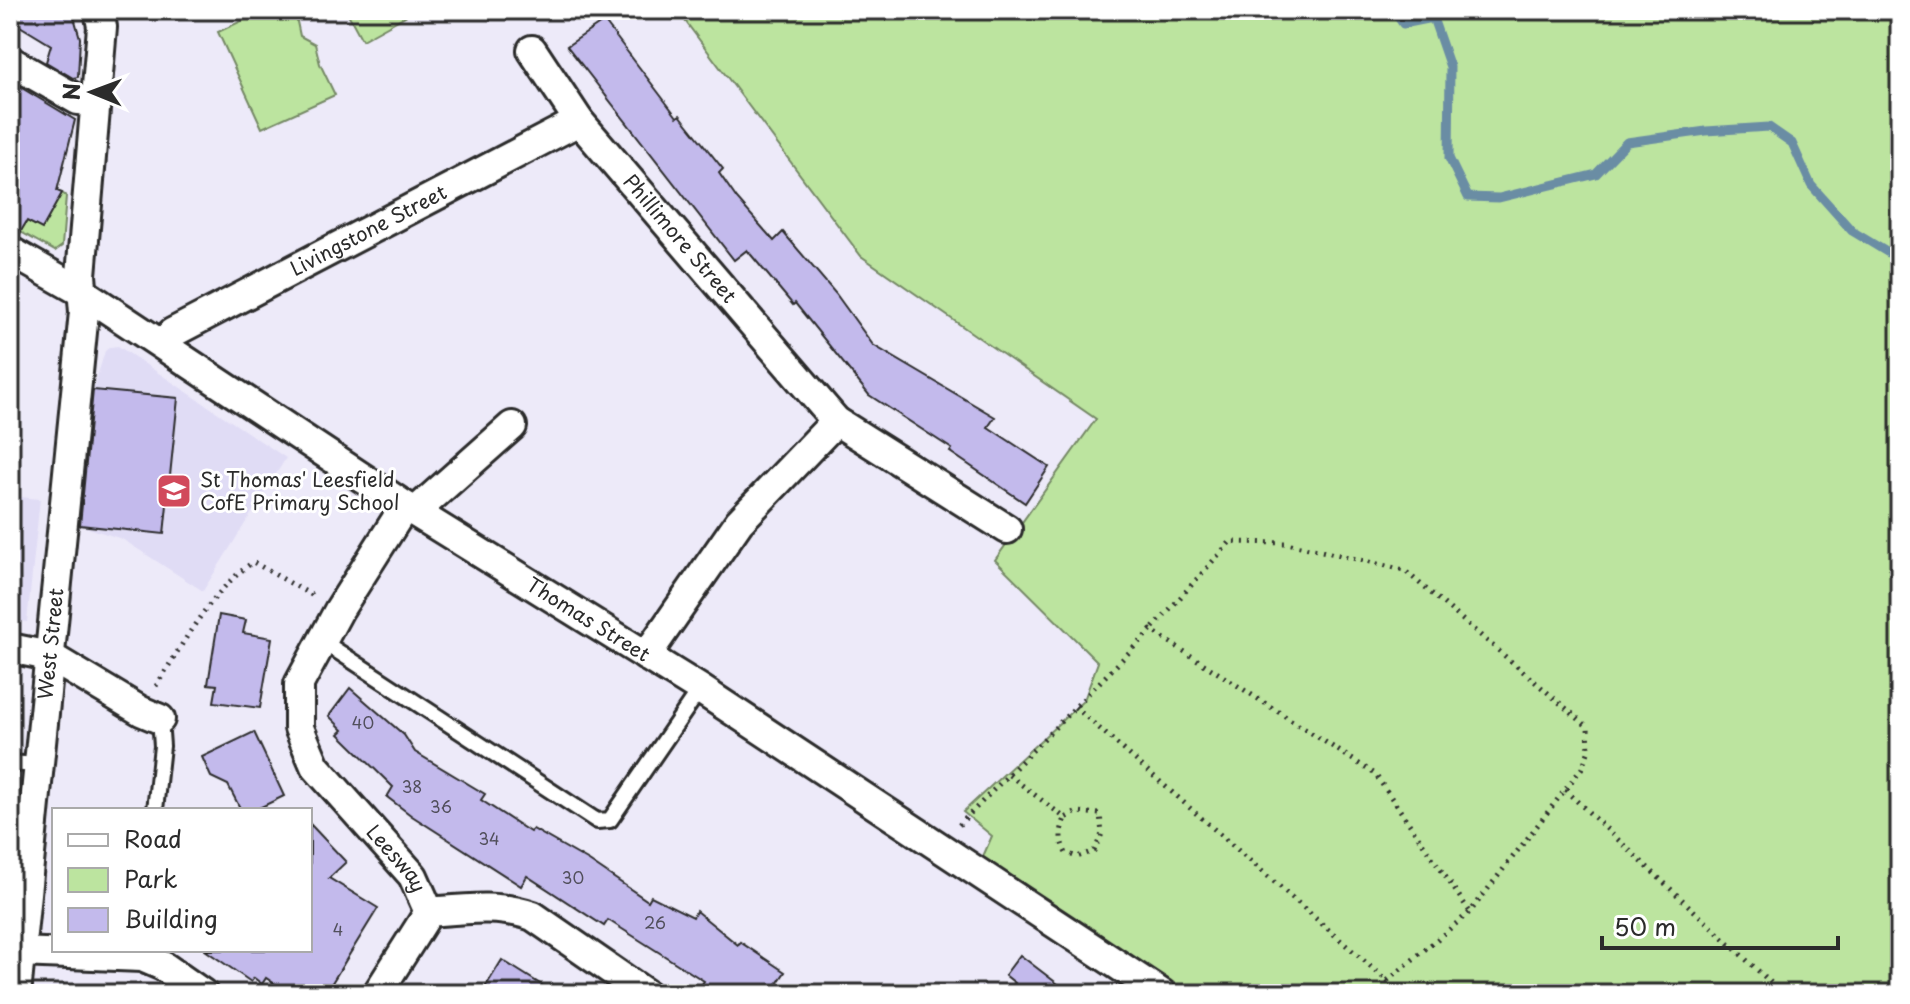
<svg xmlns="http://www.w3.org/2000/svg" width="1910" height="1004" font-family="'Playpen Sans',sans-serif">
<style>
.built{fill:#e0dcf5}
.green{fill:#bce49f;stroke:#748865;stroke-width:2}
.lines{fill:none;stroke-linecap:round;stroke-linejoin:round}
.stream{stroke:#6b8da4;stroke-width:9}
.building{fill:#c3baec;stroke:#2b2b2b;stroke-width:2}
.service-casing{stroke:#2b2b2b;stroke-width:20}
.minor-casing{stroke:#2b2b2b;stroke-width:34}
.path{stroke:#2b2b2b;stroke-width:5;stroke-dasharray:2 6;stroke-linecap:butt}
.service{stroke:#fff;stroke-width:14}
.minor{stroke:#fff;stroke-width:28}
.labels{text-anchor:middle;stroke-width:6;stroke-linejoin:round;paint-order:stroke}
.number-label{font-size:16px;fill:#514f5b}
.street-label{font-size:20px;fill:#2b2b2b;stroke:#fff}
.poi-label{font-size:20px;fill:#2b2b2b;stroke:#fff;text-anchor:start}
</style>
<rect width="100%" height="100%" fill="#edeaf9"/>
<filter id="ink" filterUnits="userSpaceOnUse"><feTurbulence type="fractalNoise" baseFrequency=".0125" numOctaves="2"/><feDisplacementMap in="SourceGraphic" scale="16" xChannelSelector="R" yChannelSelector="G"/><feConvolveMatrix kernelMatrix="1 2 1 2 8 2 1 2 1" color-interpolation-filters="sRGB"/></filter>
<g filter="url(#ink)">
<path class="built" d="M 118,346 L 286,458 L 203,591 L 122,539 L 79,525 L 93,390 L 105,351 L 110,347 Z
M 10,496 L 40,499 L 27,622 L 10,620 Z"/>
<path class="green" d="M 265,10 L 288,10 L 296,17 L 300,36 L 315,44 L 320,64 L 335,95 L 262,128 L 218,32 Z
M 346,10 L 416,10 L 362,40 Z
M 677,10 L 1900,10 L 1900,994 L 1184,994 L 981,861 L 992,836 L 963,812 L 1084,700 L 1098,662 L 995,560 L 1096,419 L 861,256 Z
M 62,193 L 66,196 L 62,246 L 55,251 L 10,226 L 10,211 L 23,227 L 27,221 L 42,229 Z"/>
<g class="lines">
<path class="stream" d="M 1393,10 L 1403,24 L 1433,18 L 1450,67 L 1449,158 L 1468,197 L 1499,198 L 1596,174 L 1627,142 L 1706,131 L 1769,127 L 1792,143 L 1811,185 L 1852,231 L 1900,260"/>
</g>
<path class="building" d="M 10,10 L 72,10 L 80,38 L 78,77 L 73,78 L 46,62 L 51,45 L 10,20 Z
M 604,21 L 677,117 L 680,115 L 723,169 L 719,173 L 737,199 L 774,241 L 783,232 L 836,294 L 873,345 L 995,417 L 988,427 L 1049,467 L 1025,503 L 950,452 L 952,449 L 869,395 L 795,303 L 793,305 L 747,250 L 734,260 L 567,46 Z
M 10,81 L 75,120 L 57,191 L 62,193 L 42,229 L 27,221 L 18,236 L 10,234 L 10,180 L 21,161 L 10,156 Z
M 93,390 L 178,398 L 164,534 L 80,525 Z
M 219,615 L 246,620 L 243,633 L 272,638 L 260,708 L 214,702 L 217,685 L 208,684 Z
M 350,688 L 404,735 L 415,752 L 485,794 L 481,800 L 530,832 L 533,829 L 589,861 L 648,901 L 651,896 L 693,917 L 696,911 L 738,945 L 740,942 L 785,972 L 770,994 L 717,994 L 702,984 L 704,981 L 608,920 L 604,926 L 527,876 L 521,886 L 412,816 L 387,797 L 393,787 L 339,734 L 343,730 L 329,716 Z
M 254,732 L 284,796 L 255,810 L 241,810 L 228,785 L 211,777 L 202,757 Z
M 310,824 L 346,862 L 329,878 L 378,908 L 325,994 L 290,994 L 266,978 L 262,984 L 254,978 L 251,982 L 205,950 L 310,950 Z
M 1020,955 L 1071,994 L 1007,994 L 1015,983 L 1005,975 Z
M 502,960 L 556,994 L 481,994 Z"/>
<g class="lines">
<defs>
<path id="service" d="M 322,641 L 597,821 L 610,820 L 700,689
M 10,763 L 37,765
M 155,810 L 162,746 L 160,719"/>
<g id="minor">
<path id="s1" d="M 532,50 L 579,121 L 836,421 L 1007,529"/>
<path d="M 10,61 L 78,100 L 95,101"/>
<path id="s2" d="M 10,251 L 82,292 L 405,506 L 700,689 L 1162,994"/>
<path id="s3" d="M 164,345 L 172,333 L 579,121"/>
<path id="s4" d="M 405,506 L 339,610 L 299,684 L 299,728 L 315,766 L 413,876 L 429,912 C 464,909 499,904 533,916 L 646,994"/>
<path d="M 415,512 L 512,426"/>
<path d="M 10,648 L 49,656 L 141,711 L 160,719"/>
<path d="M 646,656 L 739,522 L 836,421"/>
<path d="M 19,952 L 142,957 L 163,966 L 203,994"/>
<path id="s5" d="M 16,994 L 84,312 L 81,275 L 102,27 L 99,10"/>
<path d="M 377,994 L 429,912"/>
</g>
</defs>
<use href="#service" class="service-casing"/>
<use href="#minor" class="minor-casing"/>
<path class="path" d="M 156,686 C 185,641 209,593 253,562 L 315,597
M 1075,707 L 1387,981 L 1470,912 L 1582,768 L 1589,750 L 1588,727 L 1404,570 L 1287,543 L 1230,542 L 1151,630
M 1009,775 L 1065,818 L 1077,812 L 1100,814 L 1102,834 L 1094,851 L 1077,857 L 1066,853 C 1059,840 1060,832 1065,818
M 1565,790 L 1783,994
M 959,825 L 1151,630 L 1375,774 L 1470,912
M 1387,981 L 1402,994"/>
<use href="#service" class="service"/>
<use href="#minor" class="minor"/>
</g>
</g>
<defs>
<symbol id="school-square" viewBox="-11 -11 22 22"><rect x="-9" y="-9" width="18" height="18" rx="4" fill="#d1495b" stroke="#fff"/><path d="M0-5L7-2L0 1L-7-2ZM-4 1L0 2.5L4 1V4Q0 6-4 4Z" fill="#fff"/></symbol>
</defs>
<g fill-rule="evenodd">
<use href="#school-square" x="154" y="471" width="40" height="40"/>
</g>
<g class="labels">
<g class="number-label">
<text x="363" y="729">40</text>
<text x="412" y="793">38</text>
<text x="441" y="813">36</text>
<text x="489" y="845">34</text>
<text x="573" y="884">30</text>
<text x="655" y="929">26</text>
<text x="338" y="936">4</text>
</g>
<g class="street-label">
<text dy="7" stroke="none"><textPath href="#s3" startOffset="236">Livingstone Street</textPath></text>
<text dy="7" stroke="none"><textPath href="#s1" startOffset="240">Phillimore Street</textPath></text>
<text dy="7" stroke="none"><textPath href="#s2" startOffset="686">Thomas Street</textPath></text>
<text dy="7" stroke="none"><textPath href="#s5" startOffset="352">West Street</textPath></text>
<text dy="7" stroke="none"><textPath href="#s4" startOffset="416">Leesway</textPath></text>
</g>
<g class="poi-label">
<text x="200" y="487">St Thomas' Leesfield<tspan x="200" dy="23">CofE Primary School</tspan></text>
</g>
</g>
<rect width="1910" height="1004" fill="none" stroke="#fff" stroke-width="40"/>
<rect x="20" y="20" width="1870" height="964" fill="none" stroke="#2b2b2b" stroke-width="3" filter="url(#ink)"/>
<rect x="52" y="808" width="260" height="144" fill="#ffffff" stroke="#aaaaaa" stroke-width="2"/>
<rect x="68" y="834" width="40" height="12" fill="#ffffff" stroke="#aaaaaa" stroke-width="2"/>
<text x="124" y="848" font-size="24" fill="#2b2b2b">Road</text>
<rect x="68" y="868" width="40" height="24" fill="#bce49f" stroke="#aaaaaa" stroke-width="2"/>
<text x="124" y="888" font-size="24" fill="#2b2b2b">Park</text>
<rect x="68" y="908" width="40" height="24" fill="#c3baec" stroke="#aaaaaa" stroke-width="2"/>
<text x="124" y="928" font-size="24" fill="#2b2b2b">Building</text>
<g transform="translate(92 92) rotate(271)" stroke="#ffffff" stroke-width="6" paint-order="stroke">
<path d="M0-6L14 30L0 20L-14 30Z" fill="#2b2b2b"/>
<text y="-12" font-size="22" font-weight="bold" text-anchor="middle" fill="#2b2b2b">N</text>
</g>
<path d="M1602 936v12h236v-12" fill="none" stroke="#2b2b2b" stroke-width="4"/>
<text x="1614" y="936" font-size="24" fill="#2b2b2b" stroke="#ffffff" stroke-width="6" paint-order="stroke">50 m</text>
</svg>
